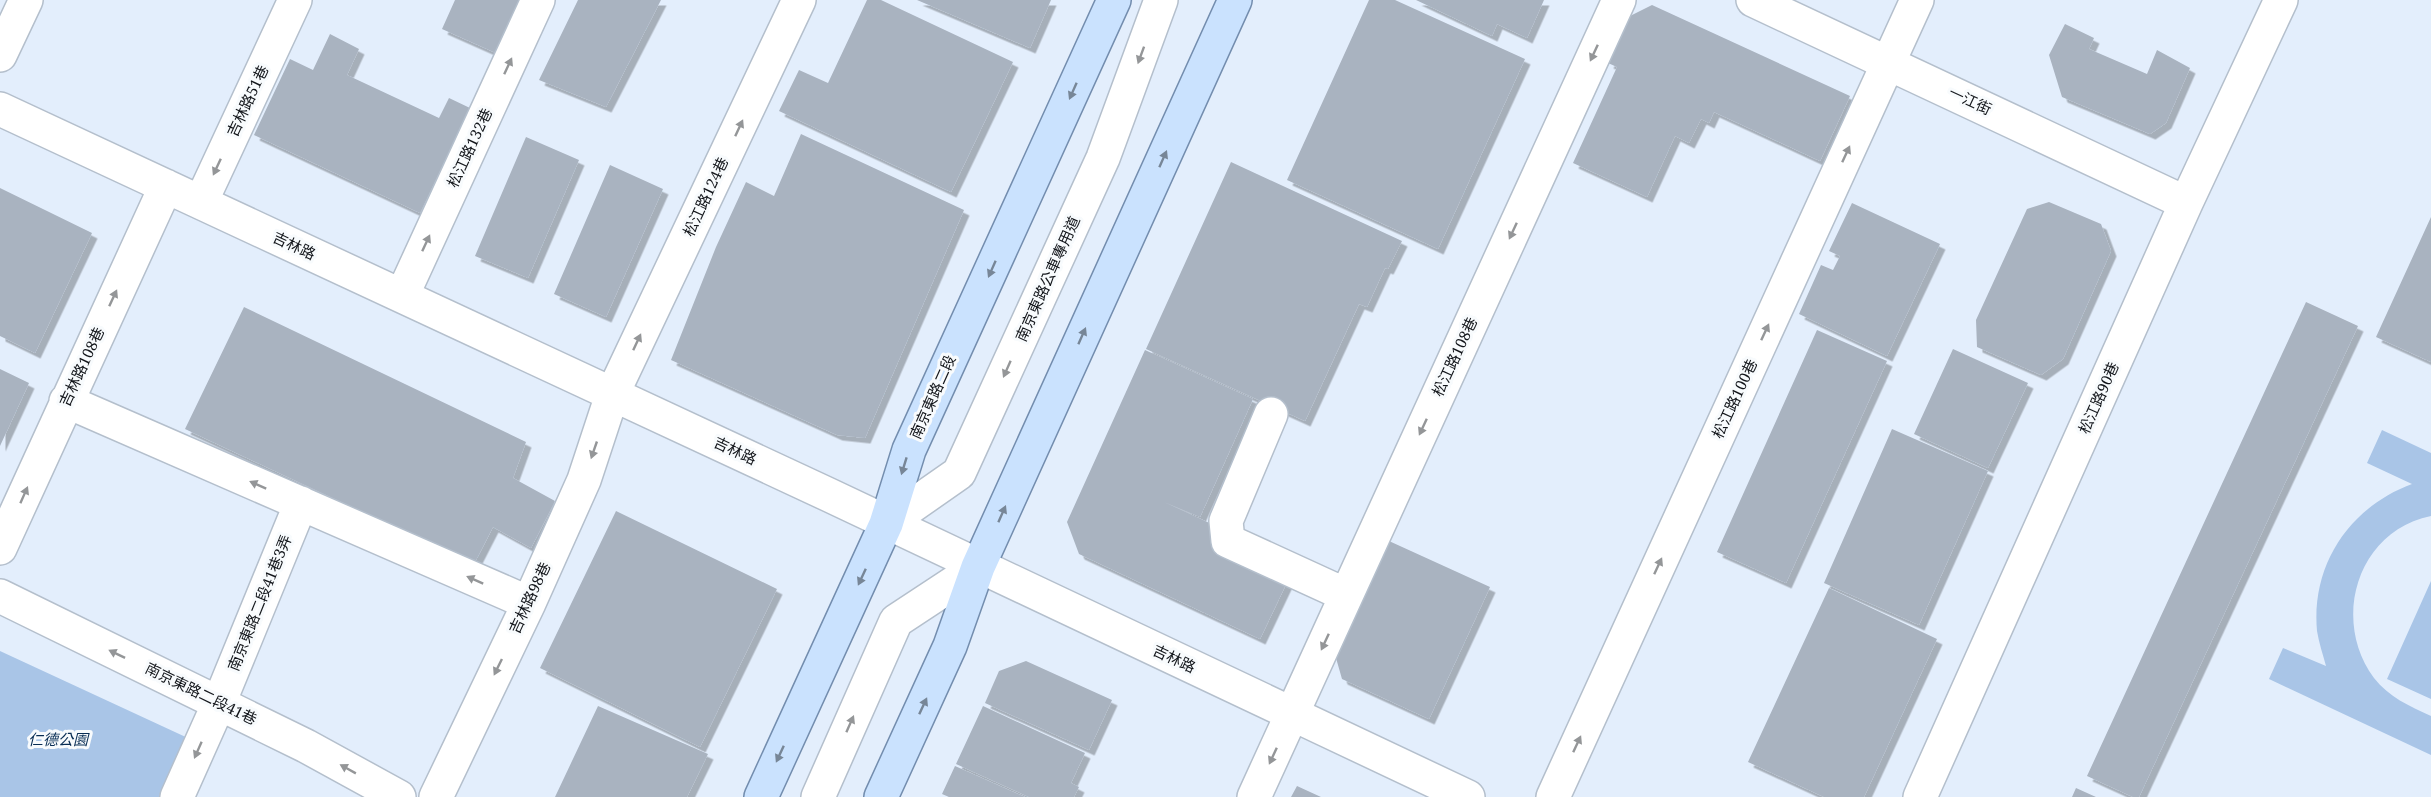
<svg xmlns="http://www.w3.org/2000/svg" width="2431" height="797" font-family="'Noto Serif','Noto Sans TC',serif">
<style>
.green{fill:#a9c5e7}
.building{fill:#a9b3c0;filter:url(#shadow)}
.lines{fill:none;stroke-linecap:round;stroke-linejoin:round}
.minor-casing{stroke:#b4bfcc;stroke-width:36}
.major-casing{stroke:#738dae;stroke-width:36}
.minor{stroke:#fff;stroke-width:33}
.major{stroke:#cae2fe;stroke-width:33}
.oneway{fill:#949698}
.oneway2{fill:#778697}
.labels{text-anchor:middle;stroke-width:6;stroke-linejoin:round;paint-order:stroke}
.street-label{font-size:15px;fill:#12151a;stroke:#f8fbfd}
.park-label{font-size:15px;font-style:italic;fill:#082d54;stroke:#f8fbfd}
</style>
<defs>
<filter id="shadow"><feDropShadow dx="5.5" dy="5.5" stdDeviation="0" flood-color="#0004"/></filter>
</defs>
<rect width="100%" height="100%" fill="#e3eefc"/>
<path class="green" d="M 2382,430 L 2431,453 L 2431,516 C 2357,531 2331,620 2374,678 C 2389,697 2409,706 2431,716 L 2431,755 L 2269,679 L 2283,648 L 2326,666 C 2323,655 2319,643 2317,631 C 2311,564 2350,507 2412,484 L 2367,463 Z
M 2431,581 L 2431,699 L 2387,679 Z
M 0,651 L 190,739 L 163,797 L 0,797 Z"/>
<path class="building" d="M 455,0 L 519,0 L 496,53 L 442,29 Z
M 578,0 L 661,0 L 606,107 L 539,80 Z
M 867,0 L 881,0 L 1013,62 L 951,192 L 779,111 L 799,70 L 828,83 Z
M 917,0 L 1051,0 L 1030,48 Z
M 1369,0 L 1395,0 L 1525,59 L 1438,249 L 1287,180 Z
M 1416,0 L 1544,0 L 1527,38 L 1497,24 L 1492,36 Z
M 1652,5 L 1850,96 L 1820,161 L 1714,112 L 1709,123 L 1701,119 L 1689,143 L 1675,136 L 1647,197 L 1573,163 L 1617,67 L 1608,63 L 1630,16 Z
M 2065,24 L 2094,38 L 2089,49 L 2147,74 L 2157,50 L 2190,68 L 2166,123 L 2150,134 L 2062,97 L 2049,55 Z
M 330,34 L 359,49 L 347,75 L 439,118 L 449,98 L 470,108 L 420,213 L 254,135 L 290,59 L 313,70 Z
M 801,134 L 964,210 L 865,438 L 837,435 L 671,360 L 716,247 L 746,182 L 774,196 Z
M 526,137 L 579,160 L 528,278 L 475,256 Z
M 1231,162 L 1402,241 L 1388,269 L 1385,268 L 1367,307 L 1359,304 L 1305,421 L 1146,349 Z
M 610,165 L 663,189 L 606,317 L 554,294 Z
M 0,188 L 92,233 L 35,353 L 0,336 Z
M 2049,202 L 2101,224 L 2111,251 L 2063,359 L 2041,375 L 1977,347 L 1976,320 L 2027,209 Z
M 1852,203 L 1940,244 L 1887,356 L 1799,314 L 1821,265 L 1833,270 L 1840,256 L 1829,251 Z
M 2431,217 L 2431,362 L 2376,337 Z
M 2306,302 L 2358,326 L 2139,797 L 2133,797 L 2087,776 Z
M 244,307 L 526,442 L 513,478 L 555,501 L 531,548 L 493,527 L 474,564 L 185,429 Z
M 1817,330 L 1887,361 L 1786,583 L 1717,552 Z
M 1953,349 L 2028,383 L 1988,468 L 1914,434 Z
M 1145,350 L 1253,399 L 1200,517 L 1164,502 L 1218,527 L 1211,542 L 1289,578 L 1260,639 L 1079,554 L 1067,522 Z
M 0,369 L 29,383 L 0,446 Z
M 1892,429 L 1988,471 L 1919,625 L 1824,583 Z
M 616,511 L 777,589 L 700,747 L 540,668 Z
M 1389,541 L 1490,587 L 1429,719 L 1342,679 L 1336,658 Z
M 1829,588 L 1937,639 L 1864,797 L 1824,797 L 1748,762 Z
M 1026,661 L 1112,700 L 1089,750 L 985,703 L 999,671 Z
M 598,706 L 708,754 L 687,797 L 555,797 Z
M 983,706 L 1085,753 L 1071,783 L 1079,787 L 1074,797 L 1029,797 L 956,764 Z
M 955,766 L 1025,797 L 949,797 L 942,794 Z
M 1297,786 L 1321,797 L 1291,797 Z
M 2076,788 L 2096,797 L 2072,797 Z"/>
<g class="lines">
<defs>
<path id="minor" d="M 1753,0 L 2186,203
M 0,55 L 26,0
M 0,109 L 827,494 L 1468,797
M 201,202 L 295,0
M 402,296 L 538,0
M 66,401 L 529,603
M 1271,414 L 1226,521 L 1228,541 L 1346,595
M 886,524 L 959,473 L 1103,158 L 1161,0
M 0,548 L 166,186
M 0,596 L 306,746 L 399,797
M 177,797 L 219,703 L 301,503
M 436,797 L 529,603 L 584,480 L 612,395 L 799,0
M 818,797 L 896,621 L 978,567
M 1254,797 L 1619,0
M 1553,797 L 1917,0
M 1920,797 L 2186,203 L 2281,0"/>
<path id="major" d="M 761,797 L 886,524 L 909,450 L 1114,0
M 881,797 L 950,646 L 978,567 L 1235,0"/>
</defs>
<use href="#minor" class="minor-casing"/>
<use href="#major" class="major-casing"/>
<use href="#minor" class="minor"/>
<use href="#major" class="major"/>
</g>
<defs><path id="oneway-solid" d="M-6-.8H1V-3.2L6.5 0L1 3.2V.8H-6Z" transform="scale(1.5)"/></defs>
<g class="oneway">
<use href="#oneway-solid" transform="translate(1594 53) rotate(115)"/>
<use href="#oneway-solid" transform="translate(1141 55) rotate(110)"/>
<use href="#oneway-solid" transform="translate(508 66) rotate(-65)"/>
<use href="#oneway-solid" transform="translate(739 128) rotate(-65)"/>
<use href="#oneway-solid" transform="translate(1846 154) rotate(-65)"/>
<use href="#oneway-solid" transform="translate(217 167) rotate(115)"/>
<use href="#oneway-solid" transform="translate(1513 231) rotate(115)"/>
<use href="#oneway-solid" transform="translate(426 243) rotate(-65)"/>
<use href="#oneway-solid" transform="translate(113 298) rotate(-65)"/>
<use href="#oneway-solid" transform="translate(1765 332) rotate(-65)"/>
<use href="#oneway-solid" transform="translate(637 342) rotate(-65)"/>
<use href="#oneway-solid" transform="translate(1007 369) rotate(114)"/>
<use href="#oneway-solid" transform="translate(1423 427) rotate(115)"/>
<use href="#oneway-solid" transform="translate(594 450) rotate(109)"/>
<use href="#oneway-solid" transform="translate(258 485) rotate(-156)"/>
<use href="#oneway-solid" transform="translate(24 495) rotate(-66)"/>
<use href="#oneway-solid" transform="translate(1658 566) rotate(-65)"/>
<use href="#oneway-solid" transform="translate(475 580) rotate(-156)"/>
<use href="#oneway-solid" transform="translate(1325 642) rotate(115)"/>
<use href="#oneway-solid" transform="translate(117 654) rotate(-154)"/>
<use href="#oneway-solid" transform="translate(498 667) rotate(116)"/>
<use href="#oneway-solid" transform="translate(850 724) rotate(-66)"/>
<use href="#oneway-solid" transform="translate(1577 744) rotate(-65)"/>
<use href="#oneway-solid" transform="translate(198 750) rotate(114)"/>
<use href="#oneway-solid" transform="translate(1273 756) rotate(115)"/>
<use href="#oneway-solid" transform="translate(348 769) rotate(-151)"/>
</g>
<g class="oneway2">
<use href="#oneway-solid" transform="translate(1073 91) rotate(114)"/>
<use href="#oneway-solid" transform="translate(1163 159) rotate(-66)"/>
<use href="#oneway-solid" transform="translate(992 269) rotate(114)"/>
<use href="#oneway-solid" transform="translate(1082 336) rotate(-66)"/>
<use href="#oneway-solid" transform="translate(904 466) rotate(107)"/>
<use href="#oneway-solid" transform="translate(1002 514) rotate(-66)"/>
<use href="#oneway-solid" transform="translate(862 577) rotate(115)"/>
<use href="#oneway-solid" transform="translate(923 706) rotate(-65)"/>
<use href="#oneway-solid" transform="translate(780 754) rotate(115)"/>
</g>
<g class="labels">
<g class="street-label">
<text transform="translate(248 101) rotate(-65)" y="5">吉林路51巷</text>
<text transform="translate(1970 101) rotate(25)" y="5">一江街</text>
<text transform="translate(470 148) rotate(-65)" y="5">松江路132巷</text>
<text transform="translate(706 197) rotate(-65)" y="5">松江路124巷</text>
<text transform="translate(294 246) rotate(25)" y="5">吉林路</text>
<text transform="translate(1048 279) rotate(-66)" y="5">南京東路公車專用道</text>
<text transform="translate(1455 357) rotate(-65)" y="5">松江路108巷</text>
<text transform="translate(82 367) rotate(-65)" y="5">吉林路108巷</text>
<text transform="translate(933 397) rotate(-66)" y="5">南京東路二段</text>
<text transform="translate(2099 398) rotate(-66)" y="5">松江路90巷</text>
<text transform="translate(1735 399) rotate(-65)" y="5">松江路100巷</text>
<text transform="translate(735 451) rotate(25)" y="5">吉林路</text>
<text transform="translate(530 598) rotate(-65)" y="5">吉林路98巷</text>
<text transform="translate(260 603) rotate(-68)" y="5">南京東路二段41巷3弄</text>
<text transform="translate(1174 659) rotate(25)" y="5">吉林路</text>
<text transform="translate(201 694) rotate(26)" y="5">南京東路二段41巷</text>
</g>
<g class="park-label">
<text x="58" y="745">仁德公園</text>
</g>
</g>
</svg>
